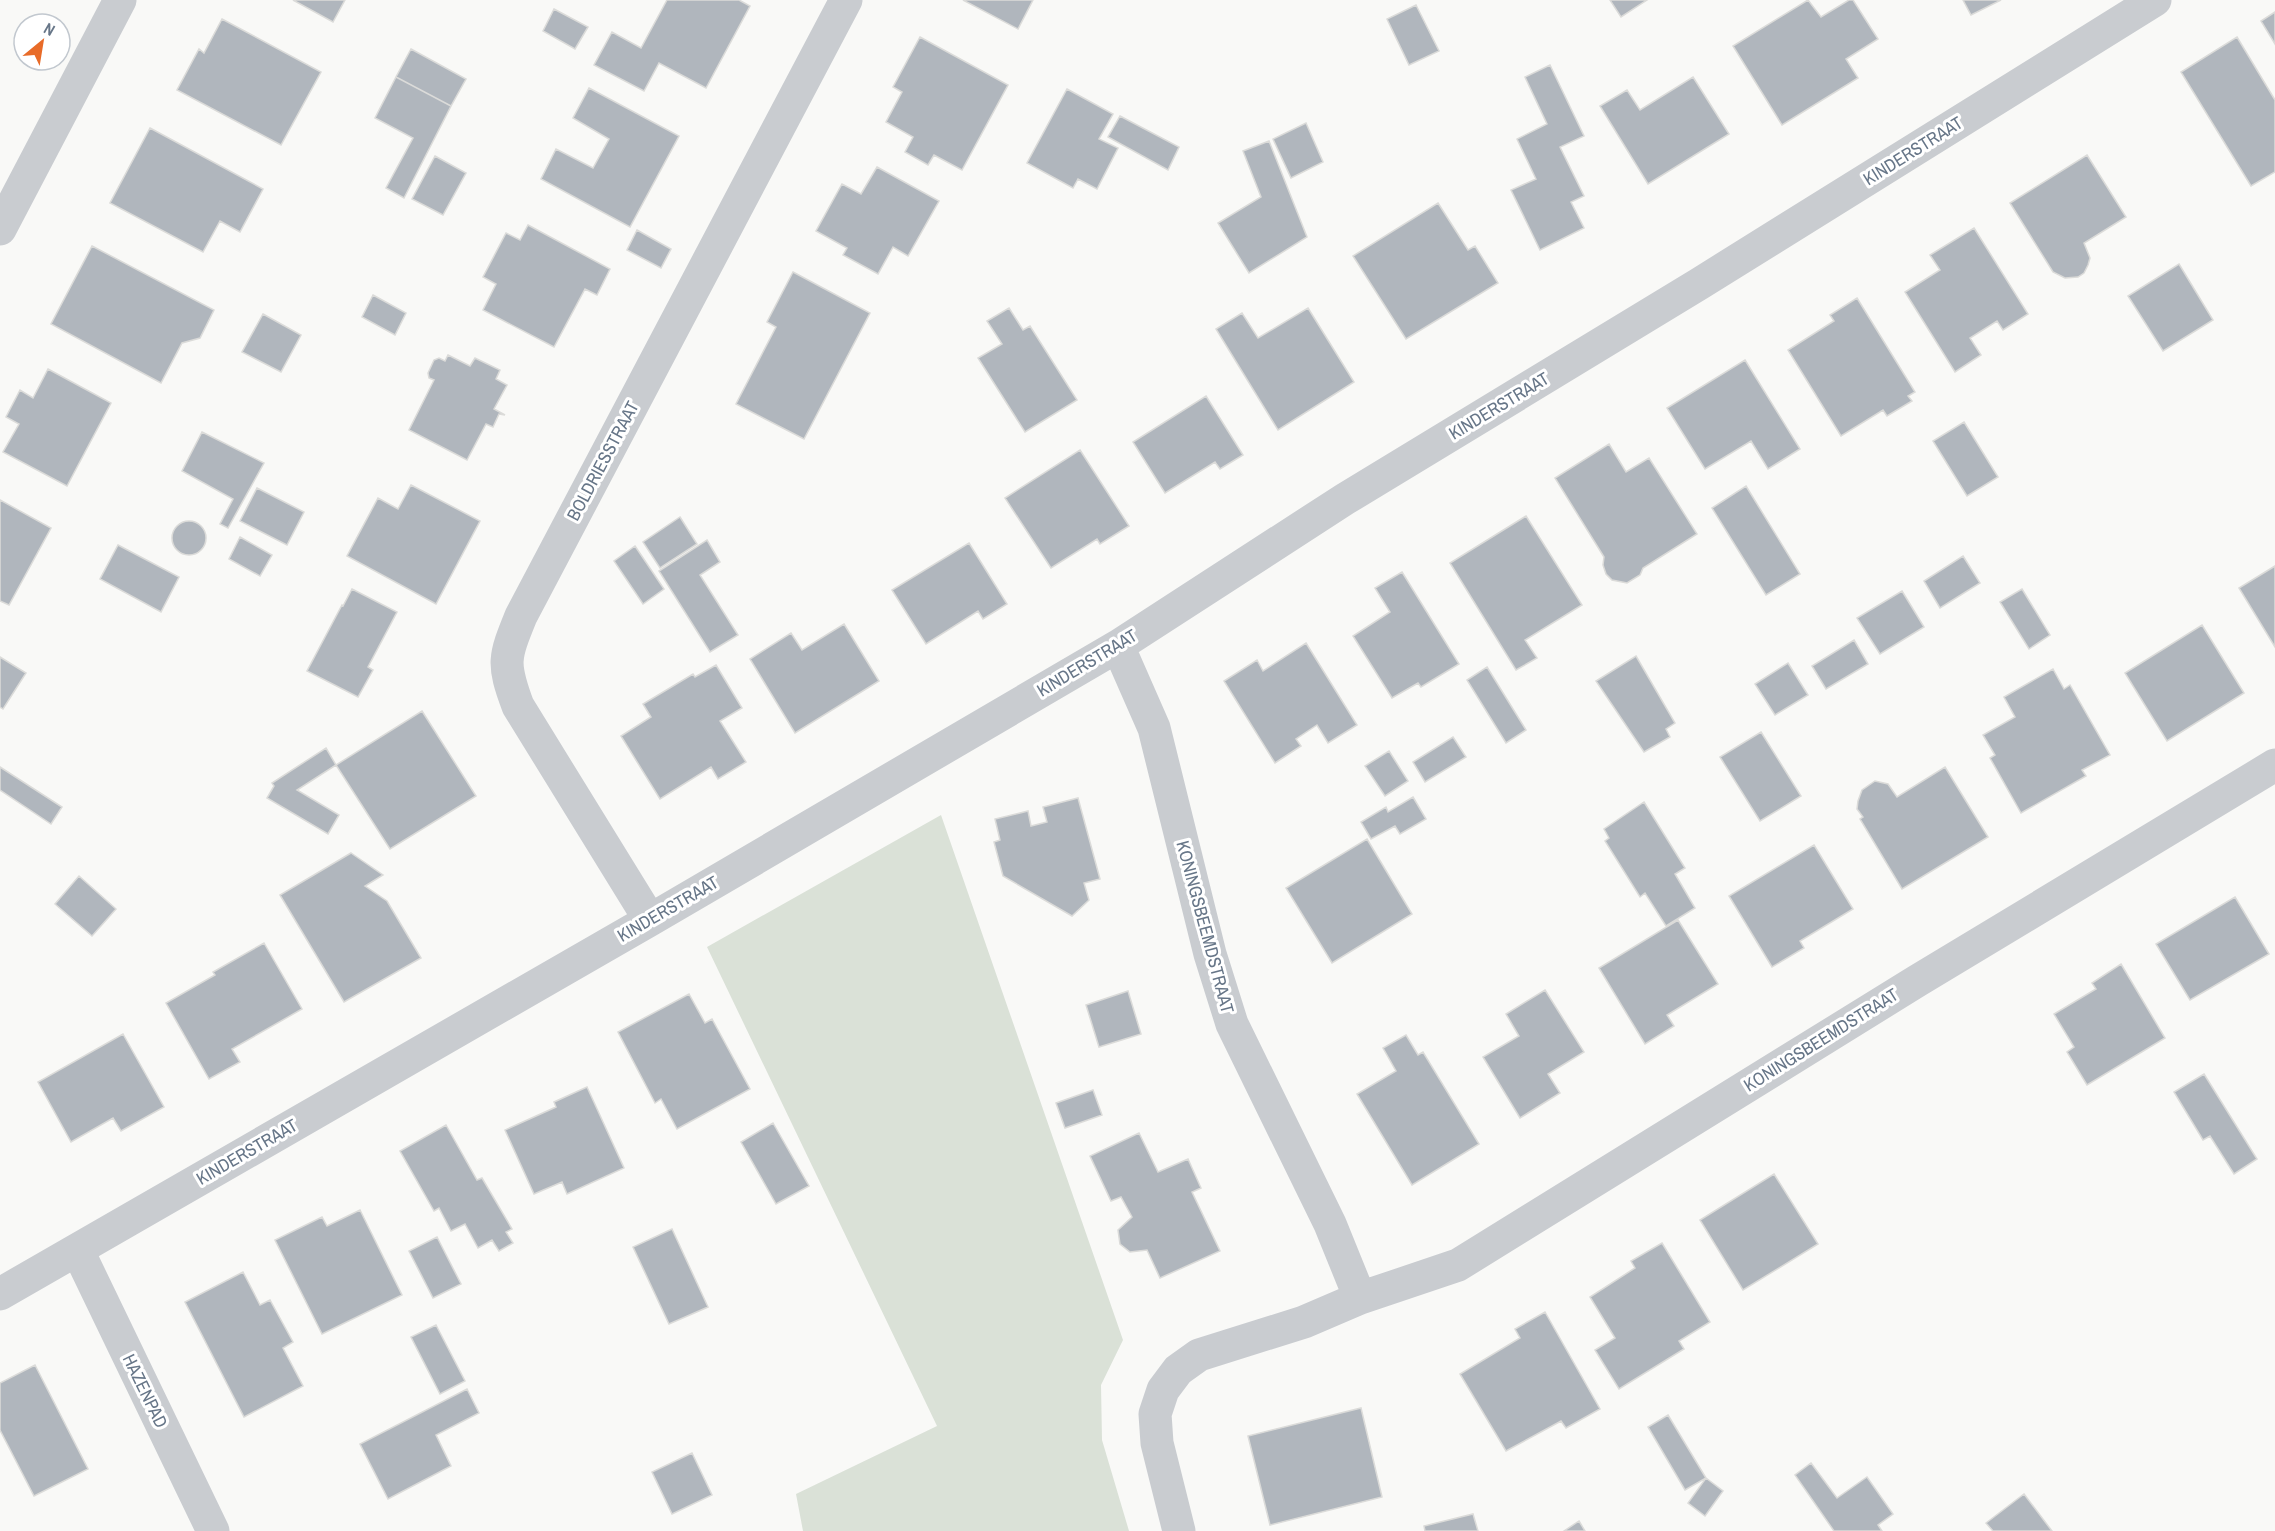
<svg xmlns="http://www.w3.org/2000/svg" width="2275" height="1531" font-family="'Archivo Narrow',sans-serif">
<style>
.green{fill:#dae1d7}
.building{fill:#b0b6bd;stroke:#dbdbd9;stroke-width:1.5}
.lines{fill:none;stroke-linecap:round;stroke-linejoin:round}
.minor{stroke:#c9ccd0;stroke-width:33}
.labels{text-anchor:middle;stroke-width:6;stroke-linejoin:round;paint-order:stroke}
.street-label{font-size:18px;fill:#677688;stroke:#fff}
</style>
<rect width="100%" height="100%" fill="#f9f9f7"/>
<path class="green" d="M 941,815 L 1123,1340 L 1101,1385 L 1102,1440 L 1129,1531 L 803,1531 L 796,1494 L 937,1426 L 707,947 Z"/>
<path class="building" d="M 293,0 L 345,0 L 333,22 Z
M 667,0 L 739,0 L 750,6 L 706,88 L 659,63 L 644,91 L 594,65 L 612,32 L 641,48 Z
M 963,0 L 1033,0 L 1018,29 Z
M 1610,0 L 1647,0 L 1621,17 Z
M 1808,0 L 1821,17 L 1849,0 L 1853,0 L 1878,39 L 1846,59 L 1858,78 L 1782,125 L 1733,46 Z
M 1963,0 L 2001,0 L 1971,15 Z
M 1416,5 L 1439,51 L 1409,65 L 1387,19 Z
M 554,9 L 588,27 L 575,49 L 543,31 Z
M 2275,12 L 2275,44 L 2261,21 Z
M 222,19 L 321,72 L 281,145 L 177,90 L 199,49 L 204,53 Z
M 920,37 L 1008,85 L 962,170 L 934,155 L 928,165 L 905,152 L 913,137 L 886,122 L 902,92 L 893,87 Z
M 2237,37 L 2275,100 L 2275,172 L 2251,186 L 2181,72 Z
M 411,49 L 466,79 L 451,106 L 396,77 Z
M 1550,65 L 1584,136 L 1560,147 L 1584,196 L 1571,202 L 1584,228 L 1540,250 L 1511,190 L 1536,179 L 1517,139 L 1547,124 L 1525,77 Z
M 396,77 L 451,106 L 404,198 L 386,188 L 413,138 L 375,118 Z
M 1693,77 L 1729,134 L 1648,184 L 1600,106 L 1627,90 L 1640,110 Z
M 589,88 L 679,136 L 630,227 L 541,179 L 556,149 L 593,168 L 609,139 L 573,118 Z
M 1067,89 L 1113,114 L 1099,139 L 1118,148 L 1097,189 L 1078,179 L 1073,188 L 1027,163 Z
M 1120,116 L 1179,147 L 1168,170 L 1108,137 Z
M 1306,123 L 1323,162 L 1291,178 L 1273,139 Z
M 150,128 L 263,189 L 240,232 L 220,221 L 203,252 L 110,203 Z
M 1269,141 L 1307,237 L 1249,273 L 1218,223 L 1261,197 L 1243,151 Z
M 2087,155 L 2126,217 L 2084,243 L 2090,258 L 2088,265 L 2084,273 L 2078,277 L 2065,278 L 2053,272 L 2010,203 Z
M 435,156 L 466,173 L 443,215 L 412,199 Z
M 877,167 L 939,201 L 908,256 L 893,247 L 878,274 L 843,255 L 847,248 L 816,231 L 842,184 L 861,194 Z
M 1438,203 L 1468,250 L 1475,246 L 1498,283 L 1406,339 L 1353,256 Z
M 528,225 L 610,269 L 597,295 L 585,289 L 554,347 L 483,310 L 496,284 L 483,277 L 506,233 L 520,240 Z
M 1974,228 L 2028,314 L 2003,330 L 1997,321 L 1970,338 L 1981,355 L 1955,372 L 1905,292 L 1940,270 L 1930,255 Z
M 637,230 L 671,249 L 661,268 L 627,250 Z
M 92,246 L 214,310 L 200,338 L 182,343 L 161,383 L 51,324 Z
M 2179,264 L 2213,320 L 2163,351 L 2128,296 Z
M 793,272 L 870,313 L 804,439 L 736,404 L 776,327 L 767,322 Z
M 373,295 L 406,313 L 395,335 L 362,317 Z
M 1857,298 L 1915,392 L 1908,396 L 1912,401 L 1887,416 L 1883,410 L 1841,436 L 1788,350 L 1834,321 L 1830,315 Z
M 1009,308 L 1023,330 L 1030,326 L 1077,400 L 1025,432 L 978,358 L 1002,344 L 987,321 Z
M 1308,308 L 1354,382 L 1278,430 L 1216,329 L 1242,313 L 1258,338 Z
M 263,314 L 301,335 L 281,372 L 242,352 Z
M 448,355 L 470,366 L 475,358 L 500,370 L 496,379 L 507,385 L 494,409 L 505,415 L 499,414 L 493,427 L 486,424 L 467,460 L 409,430 L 434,380 L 429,378 L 428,373 L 434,360 L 439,358 L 445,361 Z
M 1745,360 L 1800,449 L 1768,469 L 1751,441 L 1705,469 L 1667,408 Z
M 48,369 L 111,403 L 67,486 L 3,452 L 19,424 L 6,417 L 20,390 L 33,398 Z
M 1206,396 L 1243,455 L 1220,469 L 1215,462 L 1165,493 L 1133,442 Z
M 1964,422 L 1998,477 L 1967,496 L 1933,441 Z
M 202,432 L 264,463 L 228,528 L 220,524 L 233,499 L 182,471 Z
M 1609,444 L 1626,472 L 1649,458 L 1697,534 L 1643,568 L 1640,575 L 1627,583 L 1612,580 L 1606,574 L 1603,565 L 1604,557 L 1555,478 Z
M 1080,450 L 1129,526 L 1100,544 L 1097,539 L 1051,568 L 1005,498 Z
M 411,485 L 480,521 L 436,604 L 347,556 L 378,498 L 398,509 Z
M 1746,486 L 1800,574 L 1766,595 L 1712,508 Z
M 257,488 L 304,512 L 287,545 L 240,521 Z
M 0,500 L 51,528 L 9,605 L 0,601 Z
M 1526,516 L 1582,605 L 1525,640 L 1537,658 L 1516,670 L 1450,563 Z
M 680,517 L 697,544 L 660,568 L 643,542 Z
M172 538a17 17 0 1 1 34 0a17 17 0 1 1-34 0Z
M 240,537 L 272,555 L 260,576 L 229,559 Z
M 707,540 L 720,562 L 700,575 L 738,635 L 710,652 L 659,571 Z
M 969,543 L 1007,604 L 983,619 L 978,611 L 926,644 L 892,590 Z
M 118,545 L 179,577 L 161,612 L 100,579 Z
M 635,546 L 664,589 L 643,604 L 614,561 Z
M 1963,556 L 1980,583 L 1940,608 L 1924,581 Z
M 2275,566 L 2275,647 L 2239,588 Z
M 1402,572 L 1459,664 L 1421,687 L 1418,683 L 1392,698 L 1353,636 L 1390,612 L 1375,588 Z
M 352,589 L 397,612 L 368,667 L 373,670 L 358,697 L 307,671 L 342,605 L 343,606 Z
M 2022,589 L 2050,635 L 2029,649 L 2000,602 Z
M 1902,591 L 1924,627 L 1880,654 L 1857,618 Z
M 844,624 L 879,681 L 795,733 L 750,659 L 791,633 L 802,650 Z
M 2202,625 L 2244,693 L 2167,741 L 2125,673 Z
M 1854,640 L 1868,664 L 1826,689 L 1812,666 Z
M 1306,643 L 1357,725 L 1328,743 L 1317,725 L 1296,739 L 1301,746 L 1275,763 L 1224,681 L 1257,660 L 1263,671 Z
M 1636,656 L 1675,723 L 1666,729 L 1670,737 L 1644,752 L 1596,681 Z
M 0,657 L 26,673 L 3,709 L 0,707 Z
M 1788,663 L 1808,695 L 1775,715 L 1755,684 Z
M 716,665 L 742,708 L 720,721 L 746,762 L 718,779 L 711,767 L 660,799 L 621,736 L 651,717 L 643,704 L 693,674 L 695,677 Z
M 1487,667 L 1526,730 L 1506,743 L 1467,680 Z
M 2053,669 L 2064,689 L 2070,685 L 2110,755 L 2082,770 L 2086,776 L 2021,813 L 1990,758 L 1995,755 L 1983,735 L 2015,717 L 2004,697 Z
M 422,711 L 476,796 L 390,849 L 336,765 Z
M 1761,732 L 1801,796 L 1760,821 L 1720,757 Z
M 1453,737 L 1466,757 L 1425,782 L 1413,762 Z
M 326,748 L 336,765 L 297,790 L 339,815 L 328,834 L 267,798 L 274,786 L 272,783 Z
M 1389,751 L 1408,781 L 1385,796 L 1365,766 Z
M 0,767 L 62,807 L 51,824 L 0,790 Z
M 1945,767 L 1988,837 L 1902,889 L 1860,819 L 1863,817 L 1857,809 L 1858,801 L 1862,790 L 1875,781 L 1888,784 L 1897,797 Z
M 1413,797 L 1426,819 L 1400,834 L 1395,826 L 1371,839 L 1361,822 L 1386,807 L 1388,812 Z
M 1078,798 L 1100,879 L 1084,883 L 1089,900 L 1072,916 L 1003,876 L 994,842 L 1000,840 L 995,819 L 1028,811 L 1031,826 L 1047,822 L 1043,807 Z
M 1644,802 L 1685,868 L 1675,874 L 1695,908 L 1666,926 L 1645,893 L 1640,897 L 1605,841 L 1609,838 L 1604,829 Z
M 1367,839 L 1412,914 L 1332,963 L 1286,888 Z
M 1814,845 L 1853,909 L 1800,941 L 1804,948 L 1772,967 L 1729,896 Z
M 351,853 L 383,875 L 365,886 L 387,901 L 421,958 L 344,1002 L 280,895 Z
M 79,876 L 116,909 L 92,936 L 55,904 Z
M 2235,897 L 2269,954 L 2190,1000 L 2156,944 Z
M 1678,920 L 1718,984 L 1667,1015 L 1674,1026 L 1645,1044 L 1599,968 Z
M 264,943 L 302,1009 L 232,1049 L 240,1062 L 209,1079 L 166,1003 L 215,975 L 213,972 Z
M 2121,964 L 2165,1038 L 2087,1085 L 2067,1052 L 2074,1047 L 2054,1014 L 2096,989 L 2092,983 Z
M 1545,990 L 1584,1052 L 1548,1074 L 1560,1093 L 1520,1118 L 1483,1057 L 1519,1036 L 1506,1014 Z
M 1128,991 L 1141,1034 L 1099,1047 L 1086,1005 Z
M 689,994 L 705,1023 L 712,1019 L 750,1089 L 677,1129 L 661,1099 L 655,1103 L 618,1032 Z
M 123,1034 L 164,1107 L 121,1131 L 113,1118 L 71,1142 L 38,1082 Z
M 1406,1035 L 1418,1055 L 1423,1052 L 1479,1144 L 1412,1185 L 1357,1094 L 1396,1071 L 1383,1048 Z
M 2204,1074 L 2257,1159 L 2234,1174 L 2210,1136 L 2203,1140 L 2174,1092 Z
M 587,1087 L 624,1168 L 567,1194 L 562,1182 L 534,1194 L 505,1130 L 556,1107 L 554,1102 Z
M 1093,1090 L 1102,1115 L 1065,1128 L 1056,1103 Z
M 773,1123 L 809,1186 L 776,1204 L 741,1142 Z
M 446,1125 L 477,1180 L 482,1178 L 512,1229 L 506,1232 L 513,1243 L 499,1251 L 492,1240 L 478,1248 L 465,1224 L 451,1231 L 439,1208 L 434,1211 L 400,1151 Z
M 1139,1133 L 1158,1172 L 1188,1159 L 1201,1188 L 1192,1192 L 1220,1251 L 1160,1278 L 1147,1250 L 1130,1252 L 1120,1244 L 1118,1230 L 1132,1217 L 1121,1197 L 1111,1201 L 1090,1156 Z
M 1774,1174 L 1818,1244 L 1743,1290 L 1700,1220 Z
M 360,1210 L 402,1295 L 322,1334 L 275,1240 L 322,1217 L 327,1226 Z
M 672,1229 L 708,1307 L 669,1324 L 633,1247 Z
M 437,1237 L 461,1284 L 433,1298 L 409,1251 Z
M 1662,1243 L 1710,1322 L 1679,1341 L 1684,1349 L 1619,1389 L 1595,1350 L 1615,1338 L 1590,1297 L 1635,1268 L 1631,1261 Z
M 243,1272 L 260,1305 L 270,1300 L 293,1342 L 283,1348 L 303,1386 L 244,1417 L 185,1302 Z
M 1545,1312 L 1600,1409 L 1566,1428 L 1561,1421 L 1506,1451 L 1460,1374 L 1520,1338 L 1515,1329 Z
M 436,1325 L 465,1381 L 440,1394 L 411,1337 Z
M 35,1365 L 88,1469 L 34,1496 L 0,1430 L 0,1383 Z
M 467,1389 L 479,1413 L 436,1435 L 451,1466 L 388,1499 L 360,1444 Z
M 1361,1408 L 1382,1497 L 1270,1525 L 1248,1436 Z
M 1668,1415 L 1706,1478 L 1685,1490 L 1648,1427 Z
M 692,1453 L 712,1495 L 672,1514 L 652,1472 Z
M 1811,1463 L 1837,1498 L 1867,1477 L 1893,1514 L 1878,1525 L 1882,1531 L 1834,1531 L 1795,1475 Z
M 1706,1478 L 1723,1491 L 1705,1516 L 1688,1503 Z
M 2024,1494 L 2052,1531 L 1993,1531 L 1986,1523 Z
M 1473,1514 L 1478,1531 L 1425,1531 L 1424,1526 Z
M 1579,1521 L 1585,1531 L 1564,1531 Z"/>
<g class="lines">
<path class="minor" d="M 0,229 L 120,0
M 1118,646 L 1154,728 L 1210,954 L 1232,1024 L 1330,1224 L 1360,1298
M 650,920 L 518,706 C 502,663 504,658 521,616 L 846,0
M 78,1251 L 213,1531
M 0,1294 L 650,920 L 1118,646 L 1345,499 L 1699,284 L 2155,0
M 1179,1531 L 1157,1443 L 1155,1414 L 1163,1390 L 1178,1370 L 1199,1355 L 1304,1322 L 1360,1298 L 1458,1265 L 1917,981 L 2275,765"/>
</g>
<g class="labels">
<g class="street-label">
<text transform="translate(1913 151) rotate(-32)" y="6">KINDERSTRAAT</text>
<text transform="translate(1499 406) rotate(-31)" y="6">KINDERSTRAAT</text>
<text transform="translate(603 461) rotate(-62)" y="6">BOLDRIESSTRAAT</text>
<text transform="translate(1087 663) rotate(-31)" y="6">KINDERSTRAAT</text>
<text transform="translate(668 909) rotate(-30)" y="6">KINDERSTRAAT</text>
<text transform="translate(1205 927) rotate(75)" y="6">KONINGSBEEMDSTRAAT</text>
<text transform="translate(1821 1040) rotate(-32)" y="6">KONINGSBEEMDSTRAAT</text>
<text transform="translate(247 1152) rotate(-30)" y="6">KINDERSTRAAT</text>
<text transform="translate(145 1391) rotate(64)" y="6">HAZENPAD</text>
</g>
</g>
<g transform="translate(42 42) rotate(30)"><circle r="28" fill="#ffffff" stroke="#c2c8cf" stroke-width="1.5"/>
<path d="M0-4.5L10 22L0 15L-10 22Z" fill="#e86b28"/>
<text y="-9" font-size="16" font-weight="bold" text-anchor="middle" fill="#677688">N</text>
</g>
</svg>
